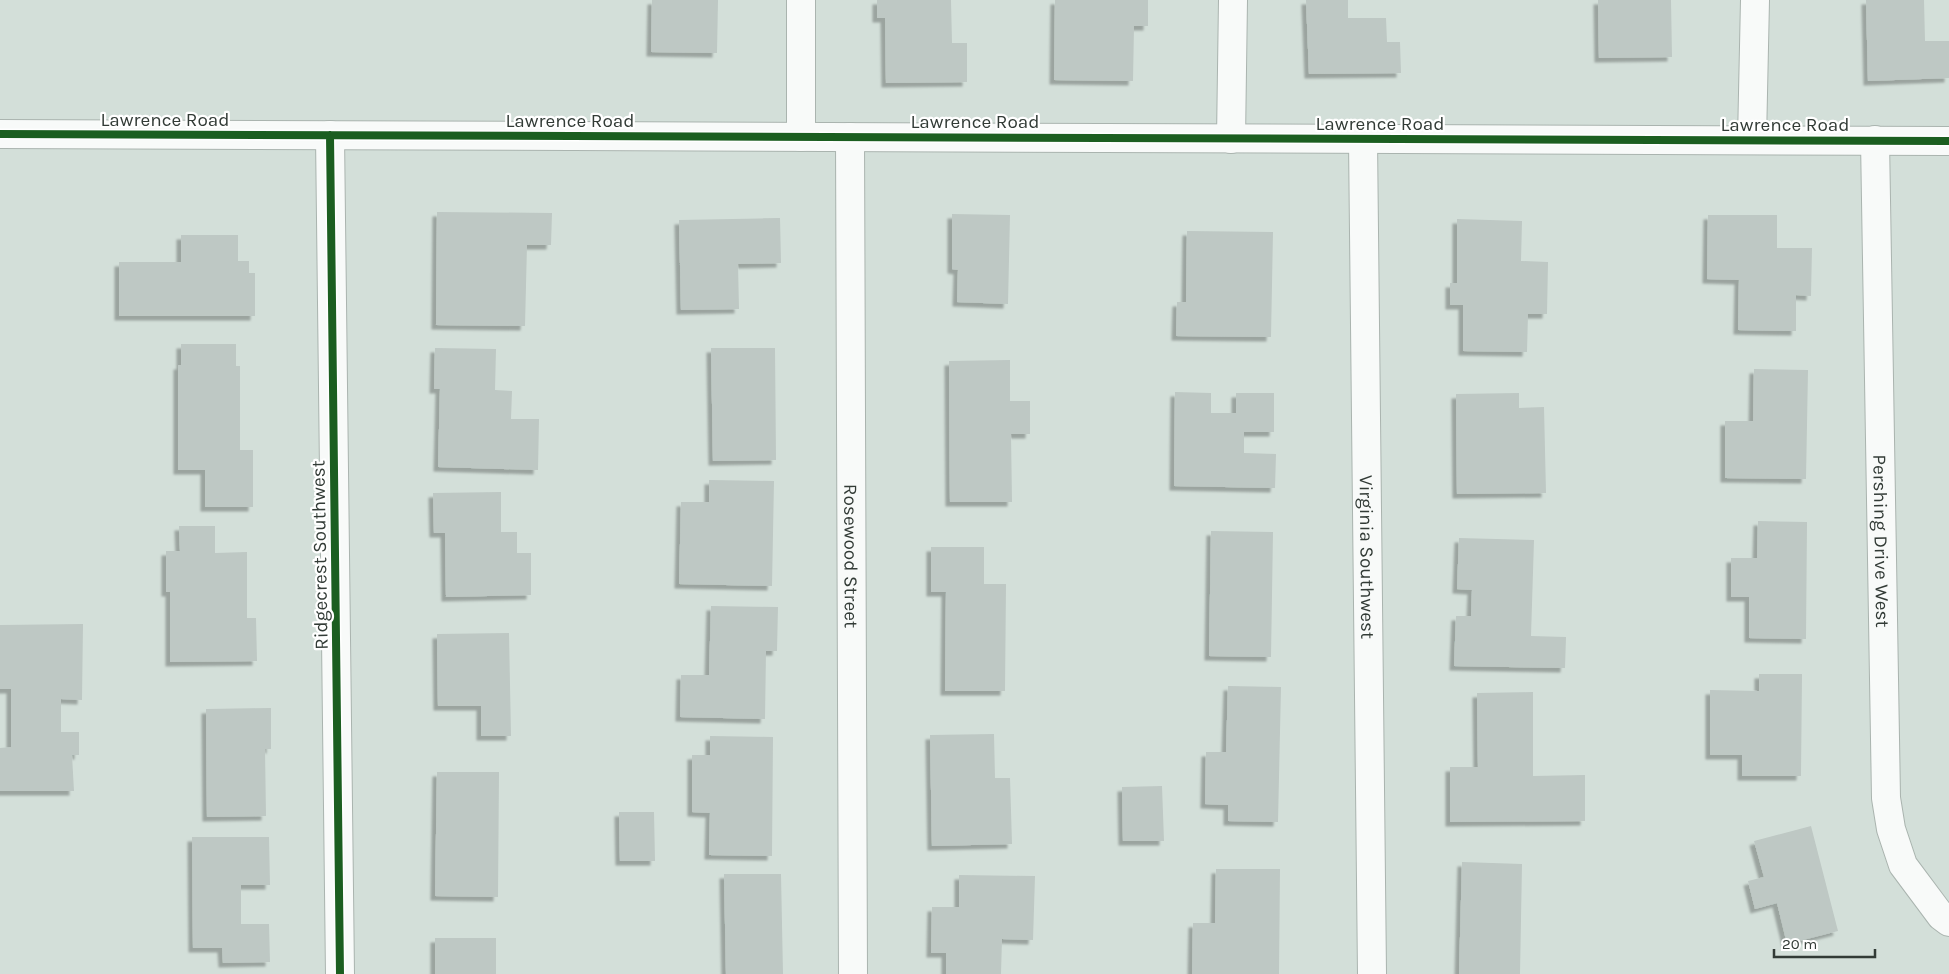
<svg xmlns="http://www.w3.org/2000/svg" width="1949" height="974" font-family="Karla,sans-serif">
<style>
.building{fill:#bec8c4;filter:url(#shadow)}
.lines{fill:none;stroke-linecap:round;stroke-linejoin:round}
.street-casing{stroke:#aab4af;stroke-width:30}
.street{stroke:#f8faf9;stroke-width:28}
.cycleway-casing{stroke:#fff;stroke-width:11}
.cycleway{stroke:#1b5e20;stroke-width:8}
.labels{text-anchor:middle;stroke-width:4.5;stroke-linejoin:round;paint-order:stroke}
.street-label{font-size:19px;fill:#323b36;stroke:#fff}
</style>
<defs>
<filter id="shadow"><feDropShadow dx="-4.5" dy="4.5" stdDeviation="1" flood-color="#0004"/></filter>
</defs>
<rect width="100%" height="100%" fill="#d3dfd9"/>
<path class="building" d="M 652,0 L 718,0 L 717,53 L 651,52 Z
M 877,0 L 951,0 L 952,43 L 967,43 L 967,82 L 886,83 L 885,18 L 877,18 Z
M 1055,0 L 1148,0 L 1148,26 L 1134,26 L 1133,81 L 1054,80 Z
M 1306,0 L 1348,0 L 1348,18 L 1386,18 L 1387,42 L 1400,42 L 1401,73 L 1309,74 Z
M 1598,0 L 1671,0 L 1672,57 L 1599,58 Z
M 1866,0 L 1924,0 L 1925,41 L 1949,41 L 1949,78 L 1868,81 Z
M 437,212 L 552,213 L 551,245 L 527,245 L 525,326 L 436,325 Z
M 952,214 L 1010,215 L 1008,304 L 957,302 L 958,270 L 952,269 Z
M 1708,215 L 1777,215 L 1777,248 L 1812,248 L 1811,296 L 1796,295 L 1796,331 L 1738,330 L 1739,280 L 1707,279 Z
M 780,218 L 781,263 L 738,264 L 739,309 L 681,310 L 679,220 Z
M 1457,219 L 1522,221 L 1521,261 L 1548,262 L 1547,314 L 1528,314 L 1527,352 L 1463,351 L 1463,305 L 1450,305 L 1450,283 L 1457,283 Z
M 1187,231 L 1273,232 L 1271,337 L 1176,336 L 1177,302 L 1186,302 Z
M 181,235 L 238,235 L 238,261 L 249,261 L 249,273 L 255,273 L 255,316 L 119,316 L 119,262 L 181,262 Z
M 181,344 L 236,344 L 236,366 L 240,366 L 240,450 L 253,450 L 253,507 L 205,507 L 205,470 L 178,470 L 178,365 L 181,365 Z
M 435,348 L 496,349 L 495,390 L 512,391 L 511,419 L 539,419 L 538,470 L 438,467 L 440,389 L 434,389 Z
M 711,348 L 775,348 L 776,460 L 713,461 Z
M 1010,360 L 1010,401 L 1030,401 L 1030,434 L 1011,434 L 1012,502 L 950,502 L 949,361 Z
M 1754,369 L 1808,370 L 1806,479 L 1725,478 L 1725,421 L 1753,421 Z
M 1175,392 L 1211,393 L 1211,413 L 1236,413 L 1236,393 L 1274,393 L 1274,432 L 1244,432 L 1244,453 L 1276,454 L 1275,488 L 1174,486 Z
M 1519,393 L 1519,408 L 1544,407 L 1546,493 L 1457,494 L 1456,394 Z
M 709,480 L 774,481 L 772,586 L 679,584 L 681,502 L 709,502 Z
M 501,492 L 501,532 L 517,532 L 517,553 L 531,553 L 531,595 L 446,597 L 445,533 L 434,533 L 433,493 Z
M 1758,521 L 1807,522 L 1806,639 L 1749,638 L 1749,597 L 1731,597 L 1731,558 L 1757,558 Z
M 179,526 L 215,526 L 215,553 L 247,552 L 247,618 L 256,618 L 257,661 L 170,662 L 170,592 L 166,592 L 166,551 L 180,551 Z
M 1211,531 L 1273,532 L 1271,657 L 1209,656 Z
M 1459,538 L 1534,540 L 1531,636 L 1566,637 L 1565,668 L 1454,666 L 1456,616 L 1471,616 L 1472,590 L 1457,589 Z
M 931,547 L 984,547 L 984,584 L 1006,584 L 1005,691 L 945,691 L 946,592 L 931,592 Z
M 711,606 L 778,607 L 777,651 L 766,651 L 765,719 L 680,717 L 681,675 L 709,675 Z
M 83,624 L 82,700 L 61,699 L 61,732 L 79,732 L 79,755 L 72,755 L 74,791 L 0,791 L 0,748 L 11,747 L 11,689 L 0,689 L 0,625 Z
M 509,633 L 511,736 L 481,736 L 481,706 L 438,706 L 437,634 Z
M 1759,674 L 1802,674 L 1801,776 L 1742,776 L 1742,755 L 1710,755 L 1710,690 L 1759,691 Z
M 1228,686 L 1281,687 L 1278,822 L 1228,821 L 1228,805 L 1205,804 L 1206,752 L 1226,752 Z
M 1533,692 L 1533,776 L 1585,775 L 1585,821 L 1450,822 L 1450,767 L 1478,767 L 1477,693 Z
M 271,708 L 271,749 L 265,749 L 266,816 L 207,817 L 206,709 Z
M 994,734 L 995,778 L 1010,778 L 1012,844 L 932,846 L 930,735 Z
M 710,736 L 773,737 L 772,856 L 709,855 L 710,813 L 692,812 L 692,755 L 710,755 Z
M 437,772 L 499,772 L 498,897 L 435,896 Z
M 1162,786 L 1164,841 L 1123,841 L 1122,787 Z
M 619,812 L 654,812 L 655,861 L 620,861 Z
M 1811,826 L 1838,931 L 1787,944 L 1777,903 L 1755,909 L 1748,881 L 1764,877 L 1754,841 Z
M 192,837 L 269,837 L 270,885 L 241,885 L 241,924 L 269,924 L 270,962 L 223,963 L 222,948 L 193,948 Z
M 1462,862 L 1522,864 L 1520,974 L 1459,974 Z
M 1216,869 L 1280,869 L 1279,974 L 1192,974 L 1193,923 L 1215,923 Z
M 724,874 L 781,874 L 783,974 L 726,974 Z
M 959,875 L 1035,876 L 1033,940 L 1002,939 L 1001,974 L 946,974 L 946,953 L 931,953 L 932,907 L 959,907 Z
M 435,938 L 496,938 L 496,974 L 435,974 Z"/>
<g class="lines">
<defs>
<g id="street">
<path d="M 0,134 L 1949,141"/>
<path d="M 330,135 L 340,974"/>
<path d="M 801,137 L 801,0"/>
<path id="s1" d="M 850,137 L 853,974"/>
<path d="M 1231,139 L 1233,0"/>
<path id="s2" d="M 1363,139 L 1372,974"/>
<path d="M 1752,140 L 1755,0"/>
<path id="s3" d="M 1875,140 L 1886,798 L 1891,829 L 1903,865 L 1941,916 L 1949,922"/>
</g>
</defs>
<use href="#street" class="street-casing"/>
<use href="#street" class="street"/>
<defs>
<path id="cycleway" d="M 0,134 L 1949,141
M 330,135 L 340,974"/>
</defs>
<use href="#cycleway" class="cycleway-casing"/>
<use href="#cycleway" class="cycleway"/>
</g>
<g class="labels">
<g class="street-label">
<text x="165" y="126">Lawrence Road</text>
<text x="570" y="127">Lawrence Road</text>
<text x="975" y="128">Lawrence Road</text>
<text x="1380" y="130">Lawrence Road</text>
<text x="1785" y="131">Lawrence Road</text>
<text dy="7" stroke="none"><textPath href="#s3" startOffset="401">Pershing Drive West</textPath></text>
<text transform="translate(319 555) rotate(-91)" y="7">Ridgecrest Southwest</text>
<text dy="7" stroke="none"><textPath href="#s1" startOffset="419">Rosewood Street</textPath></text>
<text dy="7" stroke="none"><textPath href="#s2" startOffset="418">Virginia Southwest</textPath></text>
</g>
</g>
<path d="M1774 949v8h101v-8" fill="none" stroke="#323b36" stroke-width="2.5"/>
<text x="1782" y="949" font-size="15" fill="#323b36" stroke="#ffffff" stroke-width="4" paint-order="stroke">20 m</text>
</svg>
